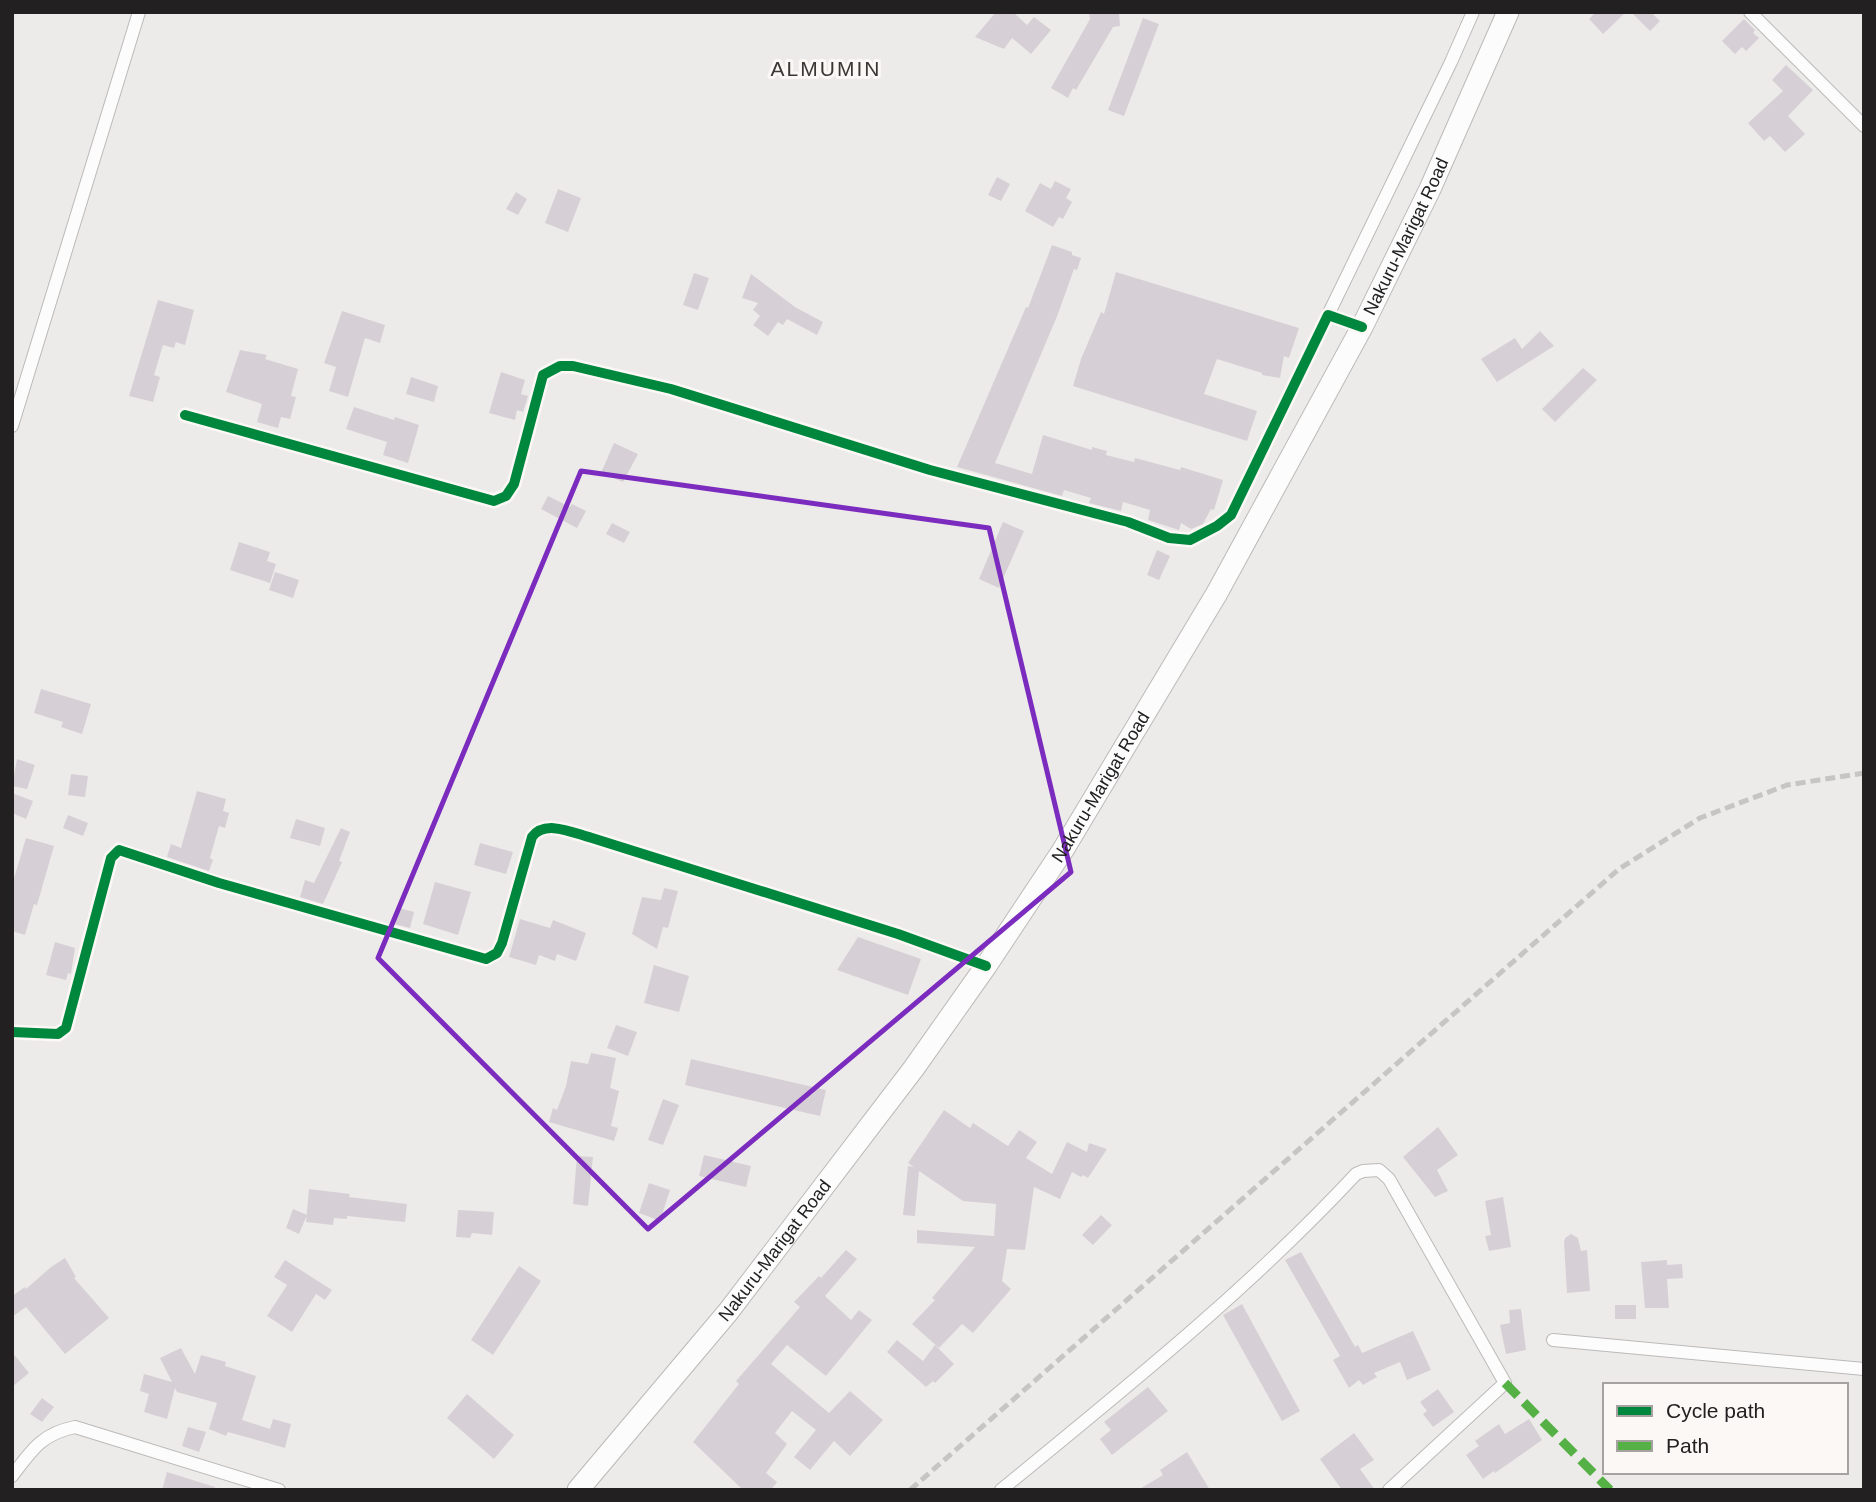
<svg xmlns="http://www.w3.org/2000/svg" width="1876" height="1502" font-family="Arial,sans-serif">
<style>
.building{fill:#d6d0d6}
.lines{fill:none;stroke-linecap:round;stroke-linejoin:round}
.street-casing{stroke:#bcbab9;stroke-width:14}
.primary-casing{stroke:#bcbab9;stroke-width:23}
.street{stroke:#fcfcfc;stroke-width:12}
.primary{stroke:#fcfcfc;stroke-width:21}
.rail{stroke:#c5c5c4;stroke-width:5;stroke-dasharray:10 5;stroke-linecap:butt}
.quiet{stroke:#55b145;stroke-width:9;stroke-dasharray:18 9;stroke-linecap:butt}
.cycleway-casing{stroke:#fcf8f6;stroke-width:15}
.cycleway{stroke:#00873e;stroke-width:10}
.marked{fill:none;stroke:#7b2cbf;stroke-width:5;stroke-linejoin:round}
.labels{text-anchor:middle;stroke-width:6;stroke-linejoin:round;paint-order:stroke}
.street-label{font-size:18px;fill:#222020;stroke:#fcf8f6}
.quarter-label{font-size:21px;letter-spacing:2px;fill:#3a3735;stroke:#fcf8f6}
</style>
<rect width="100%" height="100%" fill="#edebe9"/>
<path class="building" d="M 996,12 L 1013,12 L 1027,25 L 1034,17 L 1051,30 L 1031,54 L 1012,38 L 1004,49 L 975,37 Z
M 1119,12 L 1120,26 L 1113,27 L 1076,90 L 1073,88 L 1068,98 L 1051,88 L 1090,19 L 1089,13 Z
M 1596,12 L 1626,12 L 1603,34 L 1589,19 Z
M 1631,12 L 1651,12 L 1660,21 L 1650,31 Z
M 1143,18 L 1159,24 L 1124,116 L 1108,110 Z
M 1744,19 L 1755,30 L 1753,33 L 1759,38 L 1746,51 L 1742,47 L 1735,54 L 1722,41 Z
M 1786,65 L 1813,90 L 1788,116 L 1805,134 L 1785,152 L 1770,136 L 1764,141 L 1748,123 L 1783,91 L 1772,80 Z
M 997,177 L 1010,184 L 1001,201 L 988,195 Z
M 1055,181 L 1071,189 L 1066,198 L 1072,202 L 1063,219 L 1059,217 L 1053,227 L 1025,211 L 1040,183 L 1051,189 Z
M 558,189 L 581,198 L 568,232 L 545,223 Z
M 516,192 L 527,199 L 518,215 L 506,209 Z
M 1052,245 L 1072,252 L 1072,255 L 1081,258 L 1077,270 L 1074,269 L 1058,314 L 995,463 L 1032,474 L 1043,435 L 1092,450 L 1092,447 L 1107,451 L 1106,455 L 1134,462 L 1135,458 L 1180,470 L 1181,467 L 1223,480 L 1214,510 L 1211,509 L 1203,524 L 1191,529 L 1181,523 L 1179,530 L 1148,520 L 1150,510 L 1123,502 L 1121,511 L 1089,503 L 1091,498 L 1064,490 L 1062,496 L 957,467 L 1026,307 L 1028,308 Z
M 1116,272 L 1299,328 L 1289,358 L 1284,356 L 1280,378 L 1262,375 L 1262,373 L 1217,359 L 1204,394 L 1257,411 L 1247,441 L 1073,386 L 1081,359 L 1101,312 L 1104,314 Z
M 694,273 L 709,278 L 698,310 L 683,305 Z
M 751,274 L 795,307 L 823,322 L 817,335 L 787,319 L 783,325 L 778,322 L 768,336 L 753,325 L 760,316 L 753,310 L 758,303 L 742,298 Z
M 158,300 L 194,310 L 185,345 L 176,342 L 174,348 L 163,345 L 154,375 L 160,377 L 153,402 L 129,396 Z
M 342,311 L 385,325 L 380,343 L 365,338 L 348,397 L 329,391 L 336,367 L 324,363 Z
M 1540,331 L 1554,346 L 1497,382 L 1481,359 L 1515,338 L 1522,349 Z
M 240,350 L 267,355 L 265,359 L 298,369 L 291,396 L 296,397 L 290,419 L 281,417 L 278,428 L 257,422 L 262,404 L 226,392 Z
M 1583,368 L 1597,380 L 1555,422 L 1542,409 Z
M 501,372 L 525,380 L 521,394 L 528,396 L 523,412 L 517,410 L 515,420 L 489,413 Z
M 411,377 L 438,386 L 434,402 L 406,394 Z
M 354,407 L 394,420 L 395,417 L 419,425 L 408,463 L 383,455 L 387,442 L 346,429 Z
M 614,443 L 638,454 L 623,482 L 601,473 Z
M 548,496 L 570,507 L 572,504 L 586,511 L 577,528 L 541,509 Z
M 1003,522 L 1024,531 L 999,588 L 979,579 Z
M 612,523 L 630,532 L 624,543 L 606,534 Z
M 239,542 L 270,552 L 267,561 L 276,564 L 270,583 L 230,570 Z
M 1157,550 L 1170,556 L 1159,580 L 1147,575 Z
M 275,572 L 299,580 L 293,598 L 269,590 Z
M 41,689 L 91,704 L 82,734 L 61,727 L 63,722 L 34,713 Z
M 17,759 L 35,765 L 27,789 L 12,786 Z
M 71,774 L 88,776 L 85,797 L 68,795 Z
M 197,791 L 226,799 L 223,811 L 229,813 L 225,828 L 219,826 L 210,858 L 213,860 L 209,871 L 167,857 L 171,844 L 181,848 Z
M 12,793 L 33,801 L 26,819 L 12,813 Z
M 68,815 L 88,823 L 83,836 L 63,828 Z
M 296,819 L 325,828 L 320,846 L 290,838 Z
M 341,828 L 350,832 L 339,861 L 342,862 L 323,904 L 300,897 L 305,880 L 314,883 Z
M 26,838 L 54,846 L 37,905 L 34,904 L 25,935 L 12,931 L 12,885 Z
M 480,843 L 513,852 L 506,874 L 474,865 Z
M 435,882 L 471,892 L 458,935 L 423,924 Z
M 664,888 L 678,891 L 668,928 L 663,927 L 657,949 L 632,934 L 642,897 L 661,900 Z
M 399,908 L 414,912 L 410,928 L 395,924 Z
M 520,919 L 550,928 L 553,920 L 586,933 L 576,961 L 557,954 L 555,961 L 539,955 L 536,965 L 509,957 Z
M 858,937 L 921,959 L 908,995 L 837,970 Z
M 55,942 L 75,948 L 71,974 L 68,973 L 66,980 L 46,975 Z
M 654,965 L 689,976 L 679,1012 L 644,1003 Z
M 616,1025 L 637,1032 L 628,1056 L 607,1048 Z
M 591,1053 L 616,1058 L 610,1088 L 619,1091 L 611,1126 L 618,1128 L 614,1141 L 549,1122 L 553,1108 L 557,1110 L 566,1086 L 571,1061 L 588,1064 Z
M 691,1059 L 826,1090 L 820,1116 L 685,1085 Z
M 663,1099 L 679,1105 L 663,1145 L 648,1140 Z
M 944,1110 L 970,1128 L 973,1123 L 1008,1146 L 1019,1130 L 1037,1142 L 1026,1158 L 1052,1174 L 1067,1142 L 1087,1152 L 1089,1143 L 1107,1149 L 1088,1178 L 1083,1175 L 1081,1177 L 1072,1172 L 1060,1199 L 1034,1187 L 1025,1250 L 1007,1249 L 1002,1281 L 1011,1289 L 973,1333 L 962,1324 L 939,1348 L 912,1324 L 935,1300 L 932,1298 L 975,1247 L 917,1243 L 917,1230 L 994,1236 L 996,1204 L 963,1201 L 919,1171 L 915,1216 L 903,1215 L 908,1166 L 914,1167 L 908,1163 Z
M 1438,1127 L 1458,1155 L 1437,1170 L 1448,1191 L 1435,1197 L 1403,1157 Z
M 704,1155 L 751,1166 L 746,1187 L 699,1176 Z
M 577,1156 L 593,1157 L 588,1206 L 573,1204 Z
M 649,1183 L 670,1190 L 660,1221 L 639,1213 Z
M 309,1189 L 350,1194 L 349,1197 L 407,1204 L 405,1222 L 347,1216 L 347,1219 L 334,1218 L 333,1225 L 306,1222 Z
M 1503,1197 L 1511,1247 L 1489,1251 L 1485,1236 L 1491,1235 L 1485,1201 Z
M 293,1209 L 307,1215 L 299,1234 L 286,1228 Z
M 458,1210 L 494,1212 L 492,1235 L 472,1233 L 470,1238 L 456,1237 Z
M 1101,1215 L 1112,1225 L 1093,1245 L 1082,1235 Z
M 1571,1234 L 1578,1238 L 1581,1251 L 1587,1250 L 1590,1291 L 1567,1293 L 1564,1242 L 1565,1238 Z
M 846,1250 L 857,1259 L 825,1296 L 851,1320 L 859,1310 L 872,1320 L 826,1376 L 787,1345 L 771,1364 L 829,1413 L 850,1391 L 883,1420 L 850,1456 L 834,1441 L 810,1470 L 794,1457 L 816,1430 L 792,1411 L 775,1433 L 787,1444 L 766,1473 L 777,1482 L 771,1490 L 743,1490 L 693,1442 L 739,1384 L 736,1381 L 800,1307 L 794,1302 L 819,1276 L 821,1278 Z
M 1301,1252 L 1355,1347 L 1358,1345 L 1362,1353 L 1413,1331 L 1431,1370 L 1407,1380 L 1400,1362 L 1374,1373 L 1377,1377 L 1363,1385 L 1359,1380 L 1349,1388 L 1333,1360 L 1340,1356 L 1285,1260 Z
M 65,1258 L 76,1277 L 74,1278 L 109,1318 L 65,1354 L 26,1307 L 12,1317 L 12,1296 L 25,1287 L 26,1289 L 51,1267 Z
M 285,1260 L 332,1290 L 325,1300 L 316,1294 L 292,1332 L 267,1316 L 287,1285 L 274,1277 Z
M 1667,1260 L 1667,1265 L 1682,1264 L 1683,1278 L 1667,1279 L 1669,1308 L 1645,1308 L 1641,1262 Z
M 519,1266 L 541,1281 L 493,1355 L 471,1340 Z
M 1242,1304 L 1300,1411 L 1282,1421 L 1223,1315 Z
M 1615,1305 L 1636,1305 L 1636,1319 L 1615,1319 Z
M 1521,1309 L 1526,1350 L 1506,1354 L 1500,1325 L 1510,1323 L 1509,1310 Z
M 897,1340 L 923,1361 L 935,1345 L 954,1364 L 935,1383 L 933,1381 L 926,1387 L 887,1352 Z
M 181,1348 L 195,1374 L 201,1355 L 226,1362 L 225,1366 L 256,1376 L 242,1420 L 270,1429 L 273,1419 L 291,1424 L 285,1448 L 228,1432 L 226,1436 L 209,1429 L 217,1403 L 177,1392 L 175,1388 L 167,1419 L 144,1412 L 149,1394 L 140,1391 L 144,1374 L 172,1382 L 160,1358 Z
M 12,1352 L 29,1373 L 12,1387 Z
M 1148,1387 L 1168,1411 L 1112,1455 L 1100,1439 L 1111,1430 L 1104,1422 Z
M 1438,1389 L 1454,1412 L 1433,1427 L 1423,1414 L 1427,1411 L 1420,1402 Z
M 467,1394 L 514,1435 L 494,1459 L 447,1418 Z
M 42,1398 L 54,1407 L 42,1422 L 30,1414 Z
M 1529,1419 L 1542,1440 L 1495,1473 L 1494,1471 L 1483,1479 L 1466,1455 L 1479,1446 L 1475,1441 L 1499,1424 L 1505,1434 Z
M 188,1427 L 206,1432 L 199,1452 L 182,1446 Z
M 1354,1433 L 1374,1460 L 1360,1469 L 1375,1490 L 1342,1490 L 1320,1459 Z
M 1187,1452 L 1210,1490 L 1138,1490 L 1163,1475 L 1160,1470 Z
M 167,1472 L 215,1487 L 214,1490 L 162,1490 Z"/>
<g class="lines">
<defs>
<path id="street" d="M 1750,12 L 1864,126
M 1328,315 L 1451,62 L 1473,12
M 185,415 L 494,501 L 506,496 L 514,484 L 543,375 L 560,366 L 573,366 L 671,389 L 930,470 L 1128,522 L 1169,538 L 1190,540 L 1217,526 L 1231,515 L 1328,315 L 1362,327
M 12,426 L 139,12
M 12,1032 L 58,1034 L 66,1028 L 111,858 L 119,850 L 219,883 L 486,959 L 497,953 L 502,943 L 532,837 C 545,819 573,833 592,838 L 898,934 L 986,966
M 1553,1340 L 1864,1369
M 12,1476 C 32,1450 41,1434 75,1427 L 279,1490
M 1001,1490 C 1123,1390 1248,1290 1356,1174 L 1363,1171 L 1379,1170 L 1389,1179 L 1505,1383 L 1389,1490"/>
<g id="primary">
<path id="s1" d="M 578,1490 L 728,1312 L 914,1068 L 986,966 L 1063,850 L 1217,593 L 1362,327 L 1430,189 L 1508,12"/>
</g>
</defs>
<use href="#street" class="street-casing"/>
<use href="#primary" class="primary-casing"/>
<use href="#street" class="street"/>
<use href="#primary" class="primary"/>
<path class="rail" d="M 910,1490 L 1619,869 L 1700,818 L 1787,785 L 1864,773"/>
<path class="quiet" d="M 1505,1383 L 1610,1490"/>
<defs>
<path id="cycleway" d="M 185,415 L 494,501 L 506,496 L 514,484 L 543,375 L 560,366 L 573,366 L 671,389 L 930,470 L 1128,522 L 1169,538 L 1190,540 L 1217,526 L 1231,515 L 1328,315 L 1362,327
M 12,1032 L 58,1034 L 66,1028 L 111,858 L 119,850 L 219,883 L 486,959 L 497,953 L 502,943 L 532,837 C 545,819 573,833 592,838 L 898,934 L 986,966"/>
</defs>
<use href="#cycleway" class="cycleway-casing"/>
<use href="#cycleway" class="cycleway"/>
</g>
<path class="marked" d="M 581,471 L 989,528 L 1071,872 L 648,1229 L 378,958 Z"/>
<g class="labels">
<g class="street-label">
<text dy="6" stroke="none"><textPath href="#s1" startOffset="1507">Nakuru-Marigat Road</textPath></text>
<text dy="6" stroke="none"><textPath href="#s1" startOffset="877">Nakuru-Marigat Road</textPath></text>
<text dy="6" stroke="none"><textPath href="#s1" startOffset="310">Nakuru-Marigat Road</textPath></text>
</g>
<g class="quarter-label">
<text x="826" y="76">ALMUMIN</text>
</g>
</g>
<rect width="1876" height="1502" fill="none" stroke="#222020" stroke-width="28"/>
<rect x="1603" y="1383" width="245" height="91" fill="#fcf8f6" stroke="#a5a2a0" stroke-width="2"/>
<rect x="1617" y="1406" width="35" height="10" fill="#00873e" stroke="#a5a2a0" stroke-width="2"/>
<text x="1666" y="1418" font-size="21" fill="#222020">Cycle path</text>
<rect x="1617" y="1441" width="35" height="10" fill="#55b145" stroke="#a5a2a0" stroke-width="2"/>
<text x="1666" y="1453" font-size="21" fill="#222020">Path</text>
</svg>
